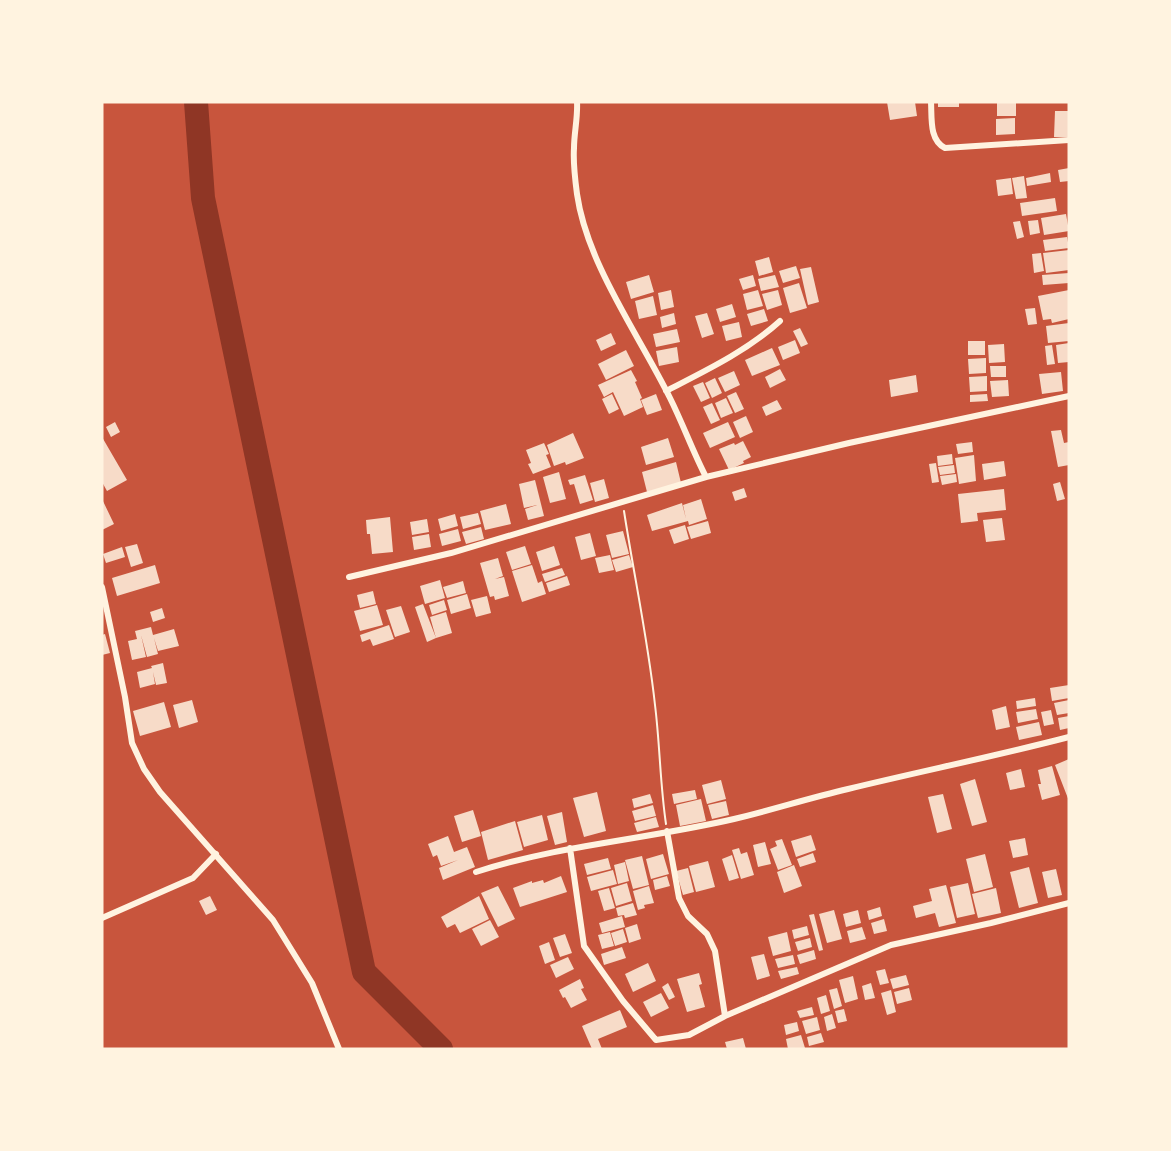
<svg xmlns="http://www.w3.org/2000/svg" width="1171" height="1151" font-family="Montserrat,sans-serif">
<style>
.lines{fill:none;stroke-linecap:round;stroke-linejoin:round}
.river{stroke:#8f3625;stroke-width:24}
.building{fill:#f7dbc8}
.path{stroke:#fff3e0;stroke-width:2}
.minor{stroke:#fff3e0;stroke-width:6}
</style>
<rect width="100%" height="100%" fill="#c8553d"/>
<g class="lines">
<path class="river" d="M 196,102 L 203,198 L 364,972 L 441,1049"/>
</g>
<path class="building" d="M 887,102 L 915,102 L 917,116 L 890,120 Z
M 938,102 L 959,102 L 959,107 L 938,107 Z
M 997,102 L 1016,102 L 1016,116 L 997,116 Z
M 1055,111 L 1069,111 L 1069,137 L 1054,137 Z
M 1015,118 L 1015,134 L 996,135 L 996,119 Z
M 1069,168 L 1069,181 L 1060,182 L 1058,170 Z
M 1050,173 L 1051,182 L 1027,186 L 1026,178 Z
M 1024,176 L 1027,198 L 1016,199 L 1012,178 Z
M 1011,178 L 1013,194 L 998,196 L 996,180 Z
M 1055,198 L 1057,211 L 1022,216 L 1020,203 Z
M 1066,214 L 1069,231 L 1044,235 L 1041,218 Z
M 1038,220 L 1040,233 L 1030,235 L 1028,221 Z
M 1020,221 L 1024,237 L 1017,239 L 1013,222 Z
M 1067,237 L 1069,248 L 1045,251 L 1043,240 Z
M 1069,250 L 1069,270 L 1046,273 L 1043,253 Z
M 1041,253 L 1044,271 L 1034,273 L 1032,254 Z
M 769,257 L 773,272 L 759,276 L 755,261 Z
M 796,266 L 800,278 L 783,283 L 779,271 Z
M 811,267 L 819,302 L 808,305 L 800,269 Z
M 1069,273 L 1069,283 L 1043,285 L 1042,275 Z
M 649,275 L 654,292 L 631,299 L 626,282 Z
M 753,275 L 756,286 L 743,290 L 739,279 Z
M 775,275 L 779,287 L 761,291 L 758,279 Z
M 799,283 L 807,308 L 790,313 L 783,288 Z
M 671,290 L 674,307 L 661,310 L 658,293 Z
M 758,290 L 763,306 L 747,310 L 743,294 Z
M 778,290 L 782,305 L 767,310 L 762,294 Z
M 1069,290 L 1069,319 L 1052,323 L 1051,319 L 1043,320 L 1038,296 Z
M 653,296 L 657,315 L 639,319 L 635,301 Z
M 732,304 L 736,317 L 720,322 L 716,309 Z
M 1035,308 L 1037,324 L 1028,325 L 1025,309 Z
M 764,309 L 768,321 L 751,326 L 747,314 Z
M 674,313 L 676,324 L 662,328 L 660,317 Z
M 707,313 L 714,334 L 702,338 L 695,316 Z
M 739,322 L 742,337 L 726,341 L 722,326 Z
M 1069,323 L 1069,341 L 1048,343 L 1046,326 Z
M 800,328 L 808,344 L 801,347 L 793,331 Z
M 677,329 L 680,342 L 656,347 L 653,334 Z
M 611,333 L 616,344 L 601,351 L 596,340 Z
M 795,340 L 800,353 L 783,360 L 778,347 Z
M 968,341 L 985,341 L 985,355 L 968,355 Z
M 1069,343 L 1069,362 L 1058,363 L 1056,345 Z
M 1004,344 L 1005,362 L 989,363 L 988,345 Z
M 1052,345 L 1055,364 L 1047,365 L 1045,346 Z
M 677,347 L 679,362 L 659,366 L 656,351 Z
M 772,348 L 780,365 L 752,376 L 745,360 Z
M 626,350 L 634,366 L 606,380 L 598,364 Z
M 986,358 L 986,373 L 969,374 L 968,359 Z
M 990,366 L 1006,366 L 1006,377 L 991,377 Z
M 780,369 L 786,380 L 770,388 L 765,377 Z
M 631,370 L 637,381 L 635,382 L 642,398 L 640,399 L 643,407 L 624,416 L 613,392 L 604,397 L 598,385 Z
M 734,371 L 740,385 L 725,392 L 718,378 Z
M 1061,372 L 1063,391 L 1042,394 L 1039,374 Z
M 916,375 L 918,392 L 891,397 L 889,380 Z
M 987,376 L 987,391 L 970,392 L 969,377 Z
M 715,378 L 722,393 L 712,398 L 705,383 Z
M 1008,380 L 1009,396 L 992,397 L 990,381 Z
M 703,382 L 710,398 L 701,402 L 693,386 Z
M 736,392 L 744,409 L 735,413 L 727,396 Z
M 612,394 L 619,409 L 609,414 L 602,399 Z
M 656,394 L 662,410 L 647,415 L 641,400 Z
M 987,394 L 988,401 L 970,402 L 970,395 Z
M 726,398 L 733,413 L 721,418 L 715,403 Z
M 777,400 L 782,409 L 766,416 L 762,407 Z
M 712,403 L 720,420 L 711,424 L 703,407 Z
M 746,416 L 753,432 L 740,438 L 733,422 Z
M 115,422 L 120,432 L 111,437 L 106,427 Z
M 728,422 L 735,437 L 710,448 L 703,433 Z
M 1061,430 L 1064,443 L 1069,442 L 1069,465 L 1058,467 L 1051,431 Z
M 573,433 L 584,458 L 566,465 L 565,462 L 554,466 L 547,445 Z
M 102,437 L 127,480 L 107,491 L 102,482 Z
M 668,438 L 674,457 L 646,465 L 641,447 Z
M 743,441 L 751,457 L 743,461 L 744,463 L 729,470 L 719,449 L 734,443 L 735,445 Z
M 972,442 L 973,452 L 958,454 L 956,444 Z
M 544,443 L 549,454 L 546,455 L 551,467 L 533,474 L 528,464 L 531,463 L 526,450 Z
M 952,454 L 953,464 L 938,466 L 937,456 Z
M 974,455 L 976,481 L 959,484 L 955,458 Z
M 1004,461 L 1006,476 L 984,480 L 982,464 Z
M 676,462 L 681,483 L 647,492 L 642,472 Z
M 936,463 L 939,482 L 932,483 L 929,464 Z
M 954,465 L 955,473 L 940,475 L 938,467 Z
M 559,472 L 566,499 L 550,503 L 543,477 Z
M 956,474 L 957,482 L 942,485 L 940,476 Z
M 585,475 L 593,500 L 580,504 L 574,484 L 570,485 L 568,480 Z
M 604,479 L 609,498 L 595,502 L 590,483 Z
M 535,480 L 544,516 L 528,520 L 525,509 L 537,505 L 524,508 L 519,484 Z
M 1060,482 L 1065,499 L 1057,501 L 1053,484 Z
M 744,488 L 747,497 L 735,501 L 732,492 Z
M 1004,489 L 1006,510 L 977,513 L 978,521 L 961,523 L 958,494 Z
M 102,499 L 114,524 L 102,530 Z
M 701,499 L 707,519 L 689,525 L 688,521 L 652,531 L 647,515 L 682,503 L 686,519 L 683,505 Z
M 506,504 L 511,524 L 485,530 L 480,511 Z
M 478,513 L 481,524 L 463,529 L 460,517 Z
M 455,514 L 458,526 L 441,531 L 438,519 Z
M 390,517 L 393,552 L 372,554 L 370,534 L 367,534 L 366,520 Z
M 1002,518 L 1005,540 L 986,542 L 983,520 Z
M 427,519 L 429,532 L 412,535 L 410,522 Z
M 708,521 L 711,533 L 691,539 L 687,527 Z
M 685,525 L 689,539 L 674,544 L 669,530 Z
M 481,527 L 484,539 L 466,544 L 462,532 Z
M 458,529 L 461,541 L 442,546 L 439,534 Z
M 623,531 L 629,554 L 612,558 L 606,535 Z
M 590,533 L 596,556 L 581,560 L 575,537 Z
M 429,534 L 431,547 L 414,550 L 412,537 Z
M 137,544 L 143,563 L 131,567 L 125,547 Z
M 525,546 L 531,564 L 512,570 L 506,552 Z
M 554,546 L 560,565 L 542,571 L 536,552 Z
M 122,547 L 125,557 L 106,563 L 103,554 Z
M 610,555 L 614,570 L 599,573 L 595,558 Z
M 629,555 L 633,567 L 616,572 L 612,560 Z
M 498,558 L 503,576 L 495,579 L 504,577 L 509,596 L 495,600 L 494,596 L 490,597 L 480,563 Z
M 155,565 L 160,583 L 117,596 L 112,578 Z
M 532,565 L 538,583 L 542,581 L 546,594 L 522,602 L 512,571 Z
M 562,568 L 565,575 L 545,582 L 542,574 Z
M 567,576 L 570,585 L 549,592 L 546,583 Z
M 440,580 L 445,598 L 425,604 L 420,586 Z
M 463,581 L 466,593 L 447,598 L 443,587 Z
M 373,591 L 376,604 L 360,608 L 357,595 Z
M 467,594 L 471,608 L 451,614 L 447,600 Z
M 487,596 L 491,613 L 476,617 L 471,600 Z
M 444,600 L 447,610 L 432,615 L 429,605 Z
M 423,604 L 436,638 L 427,642 L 415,607 Z
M 377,605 L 383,625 L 360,631 L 354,611 Z
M 401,606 L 410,632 L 395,637 L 386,610 Z
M 162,608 L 165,618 L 153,622 L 150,612 Z
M 446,612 L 452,633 L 436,638 L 430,617 Z
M 389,625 L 394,639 L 373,646 L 370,639 L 362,642 L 360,635 Z
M 151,627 L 153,635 L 174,629 L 179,646 L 158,651 L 154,638 L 158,654 L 147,657 L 141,635 L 146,657 L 132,660 L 128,641 L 137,639 L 135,631 Z
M 105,634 L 110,653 L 102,655 L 102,635 Z
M 163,663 L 167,683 L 156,685 L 153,672 L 155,684 L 140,688 L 137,672 L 152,668 L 151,666 Z
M 1069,685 L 1069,698 L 1052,701 L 1050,688 Z
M 1035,698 L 1036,706 L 1017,709 L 1016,701 Z
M 192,700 L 198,722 L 179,728 L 173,705 Z
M 1069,700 L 1069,713 L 1057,715 L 1054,703 Z
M 164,702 L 171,727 L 140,736 L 133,711 Z
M 1006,706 L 1010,727 L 996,730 L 992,710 Z
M 1036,709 L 1038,719 L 1018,723 L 1016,712 Z
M 1051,710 L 1054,724 L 1044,726 L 1041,712 Z
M 1069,716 L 1069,728 L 1060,730 L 1058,718 Z
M 1039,722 L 1042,735 L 1019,740 L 1016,727 Z
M 1069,759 L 1069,801 L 1055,765 Z
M 1052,766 L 1060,795 L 1042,800 L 1038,784 L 1041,784 L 1038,770 Z
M 1021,769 L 1025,787 L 1010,790 L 1006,773 Z
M 975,779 L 987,822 L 972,826 L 960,784 Z
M 721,780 L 726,799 L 707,804 L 702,785 Z
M 695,790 L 697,799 L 674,804 L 672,794 Z
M 597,792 L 606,831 L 584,837 L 573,798 Z
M 650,794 L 653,803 L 634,808 L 632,799 Z
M 943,794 L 952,829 L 937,833 L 928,797 Z
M 701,799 L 706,821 L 680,826 L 676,805 Z
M 726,801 L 729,815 L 712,819 L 708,805 Z
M 653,805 L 656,816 L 635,821 L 632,811 Z
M 473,810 L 481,836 L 462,842 L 454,816 Z
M 562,812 L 567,842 L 555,845 L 547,816 Z
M 542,815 L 548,840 L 524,847 L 517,822 Z
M 656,817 L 659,827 L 637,832 L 634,823 Z
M 515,821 L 523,850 L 488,860 L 481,832 Z
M 811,835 L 816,850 L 796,857 L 791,841 Z
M 448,836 L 454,852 L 467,847 L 475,867 L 443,880 L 439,868 L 458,860 L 441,866 L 437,855 L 433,857 L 428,844 Z
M 1025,838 L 1028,855 L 1013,858 L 1009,841 Z
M 782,839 L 792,865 L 778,870 L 770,849 L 777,846 L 775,841 Z
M 765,842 L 771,864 L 758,867 L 753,845 Z
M 739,848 L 741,854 L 747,852 L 754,875 L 741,879 L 732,850 Z
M 813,853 L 816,862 L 800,867 L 797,859 Z
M 663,854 L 669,874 L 651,879 L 646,859 Z
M 985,854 L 993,887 L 974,892 L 966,859 Z
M 732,855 L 739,878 L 729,881 L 722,859 Z
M 642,856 L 649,885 L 633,889 L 625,860 Z
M 608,858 L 611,869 L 587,875 L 584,864 Z
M 708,861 L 715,887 L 696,892 L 689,866 Z
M 625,862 L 629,881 L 618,884 L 614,865 Z
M 794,865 L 802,886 L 784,893 L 777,872 Z
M 1029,867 L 1038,903 L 1019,908 L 1010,872 Z
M 688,868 L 694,892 L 683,895 L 676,871 Z
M 1056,869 L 1062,895 L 1048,898 L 1042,872 Z
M 613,870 L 617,884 L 591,891 L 587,877 Z
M 561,876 L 567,892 L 520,907 L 513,888 L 532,881 L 532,883 L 543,880 L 544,883 Z
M 667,876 L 670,886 L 655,890 L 653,880 Z
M 627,883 L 632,901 L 616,906 L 611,888 Z
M 968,883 L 975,914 L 957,918 L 950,887 Z
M 946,885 L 956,923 L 939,927 L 935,913 L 916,918 L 913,906 L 932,901 L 929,889 Z
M 498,886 L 515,919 L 498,927 L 481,893 Z
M 649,886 L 654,903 L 644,905 L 645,908 L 638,910 L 633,891 Z
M 609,888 L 615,908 L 604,911 L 598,891 Z
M 996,888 L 1001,913 L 978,918 L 972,894 Z
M 210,896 L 217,910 L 206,915 L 199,901 Z
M 479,896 L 489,919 L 460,933 L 455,924 L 447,928 L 441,917 Z
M 633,903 L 637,915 L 625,918 L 624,915 L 618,916 L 616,908 Z
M 880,907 L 882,916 L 869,920 L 867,911 Z
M 834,910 L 842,939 L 827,943 L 819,914 Z
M 858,910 L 861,923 L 846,927 L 843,914 Z
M 814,914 L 823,950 L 819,951 L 809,915 Z
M 622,916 L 625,927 L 602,933 L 599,923 Z
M 884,919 L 887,931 L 874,934 L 871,923 Z
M 490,920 L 499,937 L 481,946 L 472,929 Z
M 637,924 L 641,939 L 629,943 L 625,928 Z
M 807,926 L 809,935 L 794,939 L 792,930 Z
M 862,927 L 866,939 L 850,943 L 847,931 Z
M 623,929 L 627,942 L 615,946 L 611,933 Z
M 610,932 L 614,946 L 602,949 L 598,935 Z
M 787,932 L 791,951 L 773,956 L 768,937 Z
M 565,934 L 572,953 L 560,957 L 553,938 Z
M 810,938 L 812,947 L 798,951 L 795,942 Z
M 549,942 L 555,960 L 545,964 L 539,946 Z
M 622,947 L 626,958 L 604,965 L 601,954 Z
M 814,950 L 816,959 L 800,964 L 797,955 Z
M 764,954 L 770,976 L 757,980 L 751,957 Z
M 793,955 L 795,964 L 778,968 L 775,959 Z
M 568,957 L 574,969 L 556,978 L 550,965 Z
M 648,963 L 656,981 L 633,992 L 625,974 Z
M 797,967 L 799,974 L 781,979 L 778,971 Z
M 885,969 L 889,983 L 880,985 L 876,971 Z
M 699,973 L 702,984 L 699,985 L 705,1007 L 687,1012 L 677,979 Z
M 906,975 L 909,985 L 893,989 L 890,979 Z
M 853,976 L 858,999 L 845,1003 L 839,980 Z
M 580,979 L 584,988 L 581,989 L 587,1000 L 571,1008 L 565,997 L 563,998 L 559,990 Z
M 668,983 L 675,997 L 669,1000 L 662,987 Z
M 871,983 L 875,998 L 865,1000 L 862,986 Z
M 837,988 L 842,1006 L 834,1009 L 829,990 Z
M 909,988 L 912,1000 L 897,1004 L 894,992 Z
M 891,990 L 896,1012 L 887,1015 L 881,993 Z
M 661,993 L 669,1008 L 651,1017 L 643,1002 Z
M 826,995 L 830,1011 L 821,1014 L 817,998 Z
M 812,1007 L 814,1015 L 800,1018 L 797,1011 Z
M 844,1009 L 847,1021 L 838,1023 L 835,1011 Z
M 620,1010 L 627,1027 L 598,1039 L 602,1049 L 592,1049 L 582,1026 Z
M 832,1014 L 836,1028 L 827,1031 L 824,1017 Z
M 817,1017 L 820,1030 L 806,1034 L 802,1021 Z
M 797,1022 L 799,1031 L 786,1035 L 784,1025 Z
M 821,1033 L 824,1042 L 809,1046 L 807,1037 Z
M 801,1035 L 805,1048 L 788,1049 L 786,1039 Z
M 743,1038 L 746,1049 L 727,1049 L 725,1042 Z"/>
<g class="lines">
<path class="path" d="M 624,511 C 634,576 648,640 655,705 C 660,745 660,784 666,824"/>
<path class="minor" d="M 577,102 C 578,117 574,133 574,148 C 573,162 575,179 577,194 C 587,264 639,335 670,398 C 683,424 693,452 706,477
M 931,102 C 932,118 929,140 945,148 L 1069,140
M 666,391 C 705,371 747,351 780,321
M 349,577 L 451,553 L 706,477 L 849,443 L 1069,396
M 102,587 L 125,697 L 132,743 L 144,769 L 160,792 L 273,920 L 312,983 L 339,1049
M 667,831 L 679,898 L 688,916 L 707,934 L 715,951 L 725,1016
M 570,848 L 584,946 L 623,1001 L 656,1040 L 689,1035 L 725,1016 L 891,945 L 991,923 L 1069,903
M 476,872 C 560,845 648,839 734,819 C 772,810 809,798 848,789 C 922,771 996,756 1069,737
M 102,918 L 193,878 L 216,854"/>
</g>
<rect width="1171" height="1151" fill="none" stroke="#fff3e0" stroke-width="207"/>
</svg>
